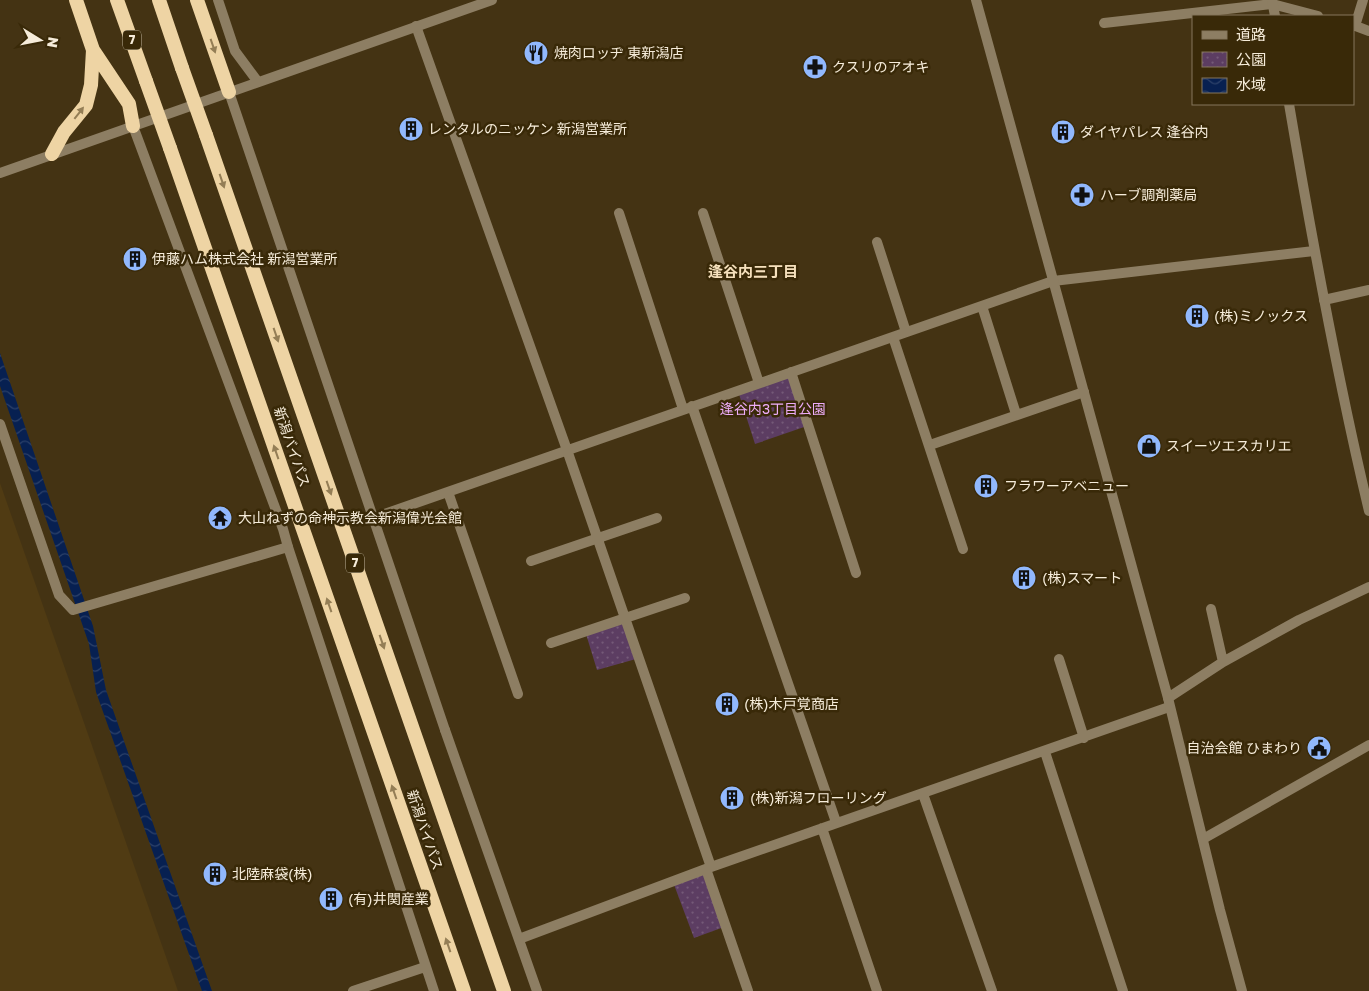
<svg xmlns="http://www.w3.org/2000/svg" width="1369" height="991" font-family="'Golos Text','Noto Sans JP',sans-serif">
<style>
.built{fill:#503b13}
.park{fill:url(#park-dots)}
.water{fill:url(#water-waves)}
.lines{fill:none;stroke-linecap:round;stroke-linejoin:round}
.minor{stroke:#8d7e63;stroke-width:10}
.tertiary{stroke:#8d7e63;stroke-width:10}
.trunk{stroke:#eed4a4;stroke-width:14}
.trunk-bridge{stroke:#eed4a4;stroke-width:14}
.oneway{fill:#947e56}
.labels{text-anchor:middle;stroke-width:5;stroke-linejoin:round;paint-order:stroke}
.shield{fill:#392908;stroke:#bdb29b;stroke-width:1}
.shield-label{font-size:12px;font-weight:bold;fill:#f6ecda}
.poi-label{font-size:14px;fill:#f6ecda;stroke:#392908;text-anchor:start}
.park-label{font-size:14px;fill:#edacf8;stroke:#392908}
.street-label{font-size:14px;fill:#f6ecda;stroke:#392908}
.neighbourhood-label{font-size:15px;font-weight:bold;fill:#f5e0bc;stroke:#392908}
</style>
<defs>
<pattern id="park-dots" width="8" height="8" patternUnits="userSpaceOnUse" patternTransform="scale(1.25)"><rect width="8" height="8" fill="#5c3d62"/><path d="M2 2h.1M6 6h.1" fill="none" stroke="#745978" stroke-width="1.8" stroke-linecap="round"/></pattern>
<pattern id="water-waves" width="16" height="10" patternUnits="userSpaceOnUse" patternTransform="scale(1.25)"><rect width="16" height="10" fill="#072051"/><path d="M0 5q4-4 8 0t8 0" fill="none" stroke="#2c4169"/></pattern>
</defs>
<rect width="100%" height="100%" fill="#443313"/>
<path class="built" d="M 0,483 L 178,991 L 0,991 Z"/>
<path class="park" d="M 790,374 L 807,426 L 755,444 L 738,391 Z
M 623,621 L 636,659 L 597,670 L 586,634 Z
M 705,871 L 724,927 L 694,938 L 673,882 Z"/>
<path class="water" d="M 0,353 L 93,626 L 106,690 L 212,991 L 202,991 L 96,692 L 89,644 L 0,386 Z"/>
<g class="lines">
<path class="minor" d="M 1104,23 L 1272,4 L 1318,16
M 1353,25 L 1369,31
M 416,26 L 567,450 L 711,867
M 1355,26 L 1363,0
M 619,213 L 683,409
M 703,213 L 759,383
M 877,242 L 906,332
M 1324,300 L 1369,290
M 982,306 L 1016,414
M 893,337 L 963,549
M 791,372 L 856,573
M 692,406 L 836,822
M 0,424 L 59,595 L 73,610 L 288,547 L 434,991
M 930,445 L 1084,392
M 448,492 L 518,694
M 373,518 L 1053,281 L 1314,251
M 531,561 L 657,518
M 1211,609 L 1223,662
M 551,643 L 685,598
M 1059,659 L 1084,738
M 1168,698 L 1223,662 L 1299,620 L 1369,587
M 445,730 L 537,991
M 1045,752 L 1123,991
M 923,794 L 992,991
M 822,828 L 877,991
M 1203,839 L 1369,745
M 706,869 L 748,991
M 519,939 L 711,867 L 1169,707
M 353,991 L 425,967"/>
<path class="tertiary" d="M 218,0 L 235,51 L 258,82
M 976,0 L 1168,698 L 1220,910 L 1242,991
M 1272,0 L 1275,16
M 229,92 L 445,730
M 1289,104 C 1312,240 1337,377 1369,511
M 133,126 L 283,529 L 288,547
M 0,173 L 492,0"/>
<path class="trunk" d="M 117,0 L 146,81
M 159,0 L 182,68
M 197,0 L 229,92
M 93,50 L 129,104 L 133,126
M 206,135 L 504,991
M 170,148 L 464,991
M 52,154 L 64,132 L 86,105 L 91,85 L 93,50 L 76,0"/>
<path class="trunk-bridge" d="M 182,68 L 206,135
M 146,81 L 170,148"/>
</g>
<defs><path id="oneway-solid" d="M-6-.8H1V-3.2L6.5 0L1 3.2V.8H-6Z" transform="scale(1.25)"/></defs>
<g class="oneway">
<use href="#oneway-solid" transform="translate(213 46) rotate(71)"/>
<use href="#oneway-solid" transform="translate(79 113) rotate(-52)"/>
<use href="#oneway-solid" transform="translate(222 181) rotate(71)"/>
<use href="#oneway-solid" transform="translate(276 335) rotate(71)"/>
<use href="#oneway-solid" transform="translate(276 452) rotate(-109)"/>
<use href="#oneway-solid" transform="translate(329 488) rotate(71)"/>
<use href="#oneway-solid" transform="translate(329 605) rotate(-109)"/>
<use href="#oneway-solid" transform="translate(382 642) rotate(71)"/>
<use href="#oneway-solid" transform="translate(394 792) rotate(-109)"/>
<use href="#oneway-solid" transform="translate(448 945) rotate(-109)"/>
</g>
<defs>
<symbol id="restaurant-disc" viewBox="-11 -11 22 22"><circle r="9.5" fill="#91b8fd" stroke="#392908"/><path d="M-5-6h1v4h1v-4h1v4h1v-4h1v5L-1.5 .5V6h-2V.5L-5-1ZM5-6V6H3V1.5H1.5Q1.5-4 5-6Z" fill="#111"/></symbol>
<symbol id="pharmacy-disc" viewBox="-11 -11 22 22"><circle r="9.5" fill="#91b8fd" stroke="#392908"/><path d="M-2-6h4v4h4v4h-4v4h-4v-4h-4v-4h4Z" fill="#111"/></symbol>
<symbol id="building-disc" viewBox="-11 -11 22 22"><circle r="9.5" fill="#91b8fd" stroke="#392908"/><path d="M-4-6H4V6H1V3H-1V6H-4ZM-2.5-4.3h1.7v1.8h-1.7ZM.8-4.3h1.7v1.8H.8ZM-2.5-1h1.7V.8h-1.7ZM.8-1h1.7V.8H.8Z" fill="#111"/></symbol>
<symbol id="shop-disc" viewBox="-11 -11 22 22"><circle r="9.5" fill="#91b8fd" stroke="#392908"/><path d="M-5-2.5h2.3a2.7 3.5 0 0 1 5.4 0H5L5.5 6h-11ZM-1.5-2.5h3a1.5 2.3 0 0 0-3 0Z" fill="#111"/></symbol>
<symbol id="temple-disc" viewBox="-11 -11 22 22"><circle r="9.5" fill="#91b8fd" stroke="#392908"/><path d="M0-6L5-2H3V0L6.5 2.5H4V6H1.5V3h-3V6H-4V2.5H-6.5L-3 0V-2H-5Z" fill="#111"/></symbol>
<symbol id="civic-disc" viewBox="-11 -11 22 22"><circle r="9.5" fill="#91b8fd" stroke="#392908"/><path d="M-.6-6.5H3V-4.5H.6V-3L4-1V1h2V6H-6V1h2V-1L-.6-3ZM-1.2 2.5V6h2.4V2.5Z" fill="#111"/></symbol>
</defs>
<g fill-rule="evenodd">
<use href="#restaurant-disc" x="522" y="39" width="28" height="28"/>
<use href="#pharmacy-disc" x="801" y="53" width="28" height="28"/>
<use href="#building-disc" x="397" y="115" width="28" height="28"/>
<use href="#building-disc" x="1049" y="118" width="28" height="28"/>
<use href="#pharmacy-disc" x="1068" y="181" width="28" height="28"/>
<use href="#building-disc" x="121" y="245" width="28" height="28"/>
<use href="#building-disc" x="1183" y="302" width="28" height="28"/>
<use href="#shop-disc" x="1135" y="432" width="28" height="28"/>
<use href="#building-disc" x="972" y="472" width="28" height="28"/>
<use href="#temple-disc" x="206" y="504" width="28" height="28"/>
<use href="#building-disc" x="1010" y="564" width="28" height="28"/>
<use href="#building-disc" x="713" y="690" width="28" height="28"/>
<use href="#civic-disc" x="1305" y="734" width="28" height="28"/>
<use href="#building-disc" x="718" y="784" width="28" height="28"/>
<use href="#building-disc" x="201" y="860" width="28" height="28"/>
<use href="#building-disc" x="317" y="885" width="28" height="28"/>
</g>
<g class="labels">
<g class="shield">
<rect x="123" y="30.5" width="18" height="19" rx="4"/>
<rect x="346" y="553.5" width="18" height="19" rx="4"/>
</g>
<g class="shield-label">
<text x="132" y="44">7</text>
<text x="355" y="567">7</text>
</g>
<g class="poi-label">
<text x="554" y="58">焼肉ロッヂ 東新潟店</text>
<text x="832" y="72">クスリのアオキ</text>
<text x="428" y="134">レンタルのニッケン 新潟営業所</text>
<text x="1080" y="137">ダイヤパレス 逢谷内</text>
<text x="1100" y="200">ハーブ調剤薬局</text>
<text x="152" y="264">伊藤ハム株式会社 新潟営業所</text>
<text x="1214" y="321">(株)ミノックス</text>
<text x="1166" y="451">スイーツエスカリエ</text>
<text x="1004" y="491">フラワーアベニュー</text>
<text x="238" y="523">大山ねずの命神示教会新潟偉光会館</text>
<text x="1042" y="583">(株)スマート</text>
<text x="744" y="709">(株)木戸覚商店</text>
<text x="1302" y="753" text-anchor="end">自治会館 ひまわり</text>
<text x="750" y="803">(株)新潟フローリング</text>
<text x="232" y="879">北陸麻袋(株)</text>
<text x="348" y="904">(有)井関産業</text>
</g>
<g class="park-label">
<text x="773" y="414">逢谷内3丁目公園</text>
</g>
<g class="street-label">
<text transform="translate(292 447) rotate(71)" y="5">新潟バイパス</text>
<text transform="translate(425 830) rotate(71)" y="5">新潟バイパス</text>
</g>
<g class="neighbourhood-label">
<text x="753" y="277">逢谷内三丁目</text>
</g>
</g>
<rect x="1192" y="15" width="162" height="90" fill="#392908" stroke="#85775c"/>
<rect x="1202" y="31" width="25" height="8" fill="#8d7e63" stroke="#85775c"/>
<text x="1236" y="40" font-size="15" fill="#f6ecda">道路</text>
<rect x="1202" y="52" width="25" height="15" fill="url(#park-dots)" stroke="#85775c"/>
<text x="1236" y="65" font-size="15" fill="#f6ecda">公園</text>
<rect x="1202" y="78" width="25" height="15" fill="url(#water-waves)" stroke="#85775c"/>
<text x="1236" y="90" font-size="15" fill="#f6ecda">水域</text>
<g transform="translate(40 40) rotate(100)" stroke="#392908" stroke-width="4" paint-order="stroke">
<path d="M0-4L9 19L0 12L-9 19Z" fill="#f6ecda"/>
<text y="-8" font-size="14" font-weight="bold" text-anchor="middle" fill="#f6ecda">N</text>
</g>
</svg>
